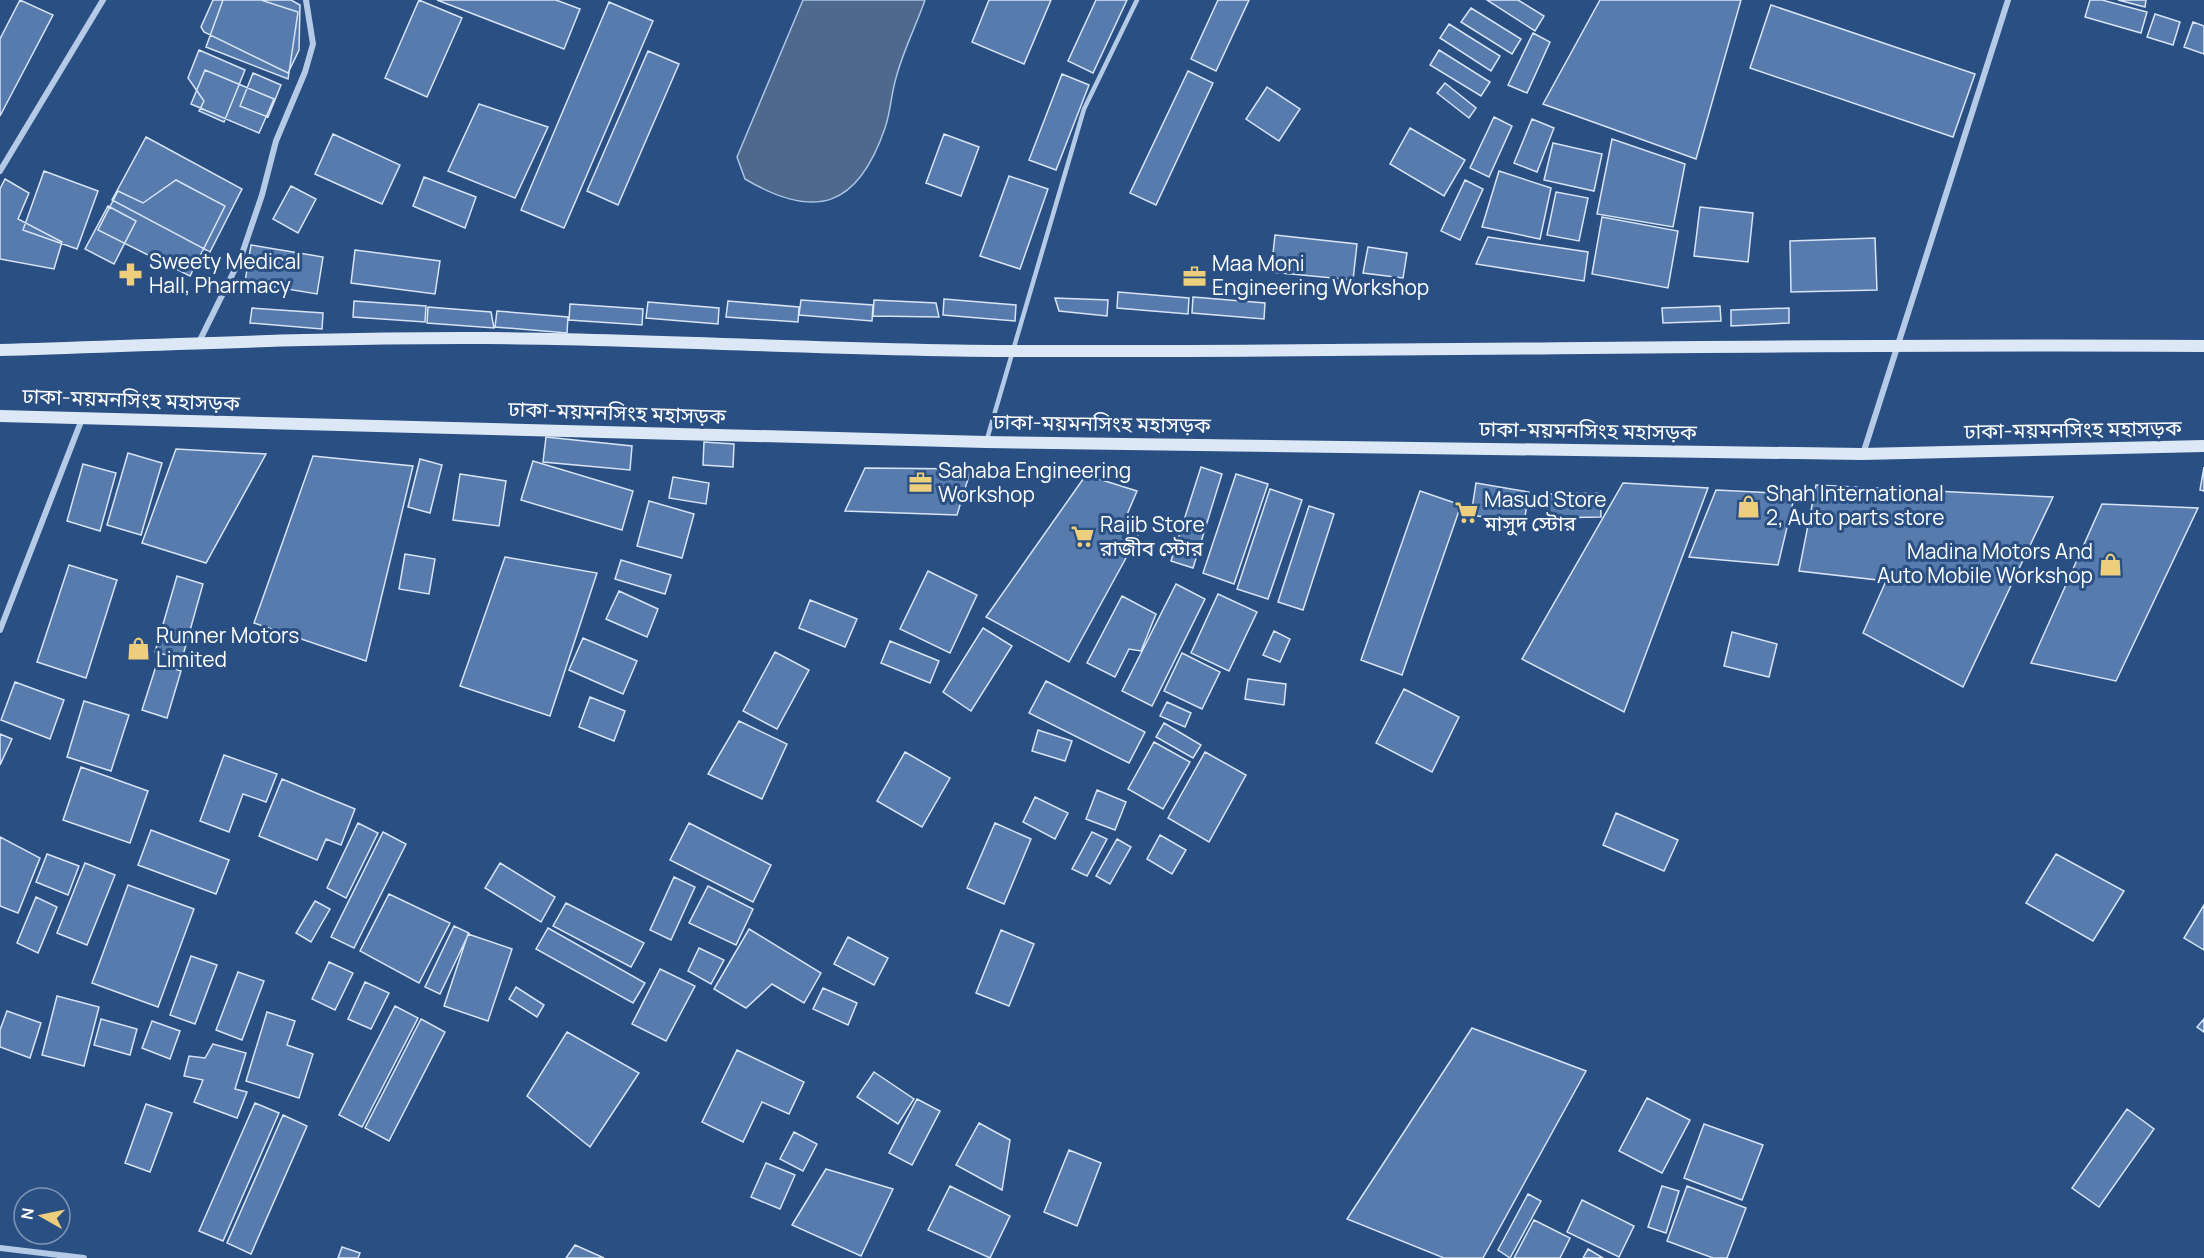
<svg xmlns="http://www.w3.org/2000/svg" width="2204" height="1258" font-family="Manrope,'Noto Sans Bengali',sans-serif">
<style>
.water{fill:#4f698d;stroke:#a9c4e6;stroke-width:1.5}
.building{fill:#567bac;stroke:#d7e4f5;stroke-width:1.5}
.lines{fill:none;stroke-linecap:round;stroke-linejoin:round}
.service{stroke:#b4cae6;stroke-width:4.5}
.minor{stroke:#b4cae6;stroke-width:6}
.secondary{stroke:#dde8f6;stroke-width:12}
.labels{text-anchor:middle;stroke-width:6;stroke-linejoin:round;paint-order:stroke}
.poi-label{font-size:21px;fill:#fff;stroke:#2a4f83;text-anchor:start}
.street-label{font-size:21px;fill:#fff;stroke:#2a4f83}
</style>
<rect width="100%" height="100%" fill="#2a4f83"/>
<path class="water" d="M 803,0 L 925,0 C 916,26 903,51 896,78 C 891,94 891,111 885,128 C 858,207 816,221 745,179 L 737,157 Z"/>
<path class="building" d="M 20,0 L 53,15 L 0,116 L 0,39 Z
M 213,0 L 291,0 L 300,5 L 299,50 L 288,73 L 204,32 L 201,27 Z
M 223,0 L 261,0 L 298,12 L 288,79 L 206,47 Z
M 419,0 L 462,18 L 427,97 L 385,78 Z
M 437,0 L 556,0 L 580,9 L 564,49 Z
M 989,0 L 1051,0 L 1024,64 L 972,42 Z
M 1096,0 L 1127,0 L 1093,73 L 1068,61 Z
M 1218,0 L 1249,0 L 1216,71 L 1191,59 Z
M 1487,0 L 1518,0 L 1544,16 L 1535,31 Z
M 1600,0 L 1741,0 L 1696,159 L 1543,104 Z
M 2090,0 L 2102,0 L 2147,12 L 2141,33 L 2085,17 Z
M 2118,0 L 2146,0 L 2145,7 Z
M 609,2 L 653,21 L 564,228 L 521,210 Z
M 1771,5 L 1975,74 L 1953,137 L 1750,68 Z
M 1471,8 L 1521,39 L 1512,54 L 1461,22 Z
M 2155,14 L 2180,22 L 2173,45 L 2147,37 Z
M 2193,22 L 2204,26 L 2204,54 L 2184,47 Z
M 1449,24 L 1500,56 L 1491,71 L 1440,38 Z
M 1533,33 L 1550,42 L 1527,93 L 1508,85 Z
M 199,50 L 245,70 L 224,122 L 199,111 L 204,101 L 188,78 Z
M 1439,50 L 1490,82 L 1481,96 L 1430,65 Z
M 648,51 L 679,64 L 618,205 L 587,191 Z
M 205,70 L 274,99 L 259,133 L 191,104 Z
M 1188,71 L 1213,83 L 1156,205 L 1130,193 Z
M 253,73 L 281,85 L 268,117 L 240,106 Z
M 1062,74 L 1089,85 L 1056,170 L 1029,160 Z
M 1445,83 L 1476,108 L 1469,118 L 1437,93 Z
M 1267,87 L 1300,109 L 1279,141 L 1246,119 Z
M 479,104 L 548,127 L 515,198 L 448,171 Z
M 1494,117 L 1512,126 L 1489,177 L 1470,168 Z
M 1532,119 L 1554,128 L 1537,172 L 1514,163 Z
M 1410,128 L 1465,160 L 1444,196 L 1390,164 Z
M 333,134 L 400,165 L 382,204 L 315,174 Z
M 944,134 L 979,147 L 961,196 L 926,183 Z
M 146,137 L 242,189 L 210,252 L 112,200 Z
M 1612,139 L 1685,164 L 1673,227 L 1597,214 Z
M 1553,143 L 1602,154 L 1594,191 L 1544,180 Z
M 44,171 L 98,191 L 77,249 L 23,230 Z
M 1499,171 L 1551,188 L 1540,239 L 1482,227 Z
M 1009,176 L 1048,189 L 1020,269 L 980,256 Z
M 424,177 L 476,197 L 465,228 L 413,206 Z
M 5,179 L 29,193 L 18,219 L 62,242 L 54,269 L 0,259 L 0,189 Z
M 176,180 L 225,206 L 190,276 L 98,230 L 118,191 L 143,203 Z
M 1465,180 L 1483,189 L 1460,240 L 1441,231 Z
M 291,186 L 316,199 L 298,233 L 273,219 Z
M 1556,192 L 1588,198 L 1579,241 L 1547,235 Z
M 108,206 L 136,221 L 114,264 L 85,249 Z
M 1700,207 L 1753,213 L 1748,262 L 1694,256 Z
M 1602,217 L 1678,231 L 1668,288 L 1592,274 Z
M 1275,235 L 1357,244 L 1353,280 L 1271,272 Z
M 1488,237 L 1588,252 L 1584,281 L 1476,264 Z
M 1875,238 L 1877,290 L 1791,292 L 1790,241 Z
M 251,245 L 323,257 L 317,294 L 245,282 Z
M 1368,247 L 1407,253 L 1403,278 L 1363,273 Z
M 355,250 L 440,261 L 435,294 L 351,283 Z
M 1118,292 L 1189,298 L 1188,314 L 1117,308 Z
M 1193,297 L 1265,303 L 1264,319 L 1192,313 Z
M 1055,298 L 1108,300 L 1107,316 L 1059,311 Z
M 944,299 L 1016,305 L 1015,321 L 943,315 Z
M 801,300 L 873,305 L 872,321 L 799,315 Z
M 874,300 L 936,303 L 939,317 L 873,316 Z
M 354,301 L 426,306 L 425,322 L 353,317 Z
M 728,301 L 799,307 L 798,322 L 726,317 Z
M 648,302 L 719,308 L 718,324 L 646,318 Z
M 570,304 L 643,309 L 642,325 L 569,320 Z
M 1720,306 L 1721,321 L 1663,323 L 1662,308 Z
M 428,307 L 491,312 L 494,328 L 427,323 Z
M 252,308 L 323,313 L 322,329 L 250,323 Z
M 1789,308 L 1789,323 L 1731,326 L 1731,310 Z
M 497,311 L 568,317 L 567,333 L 495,327 Z
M 546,437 L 632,446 L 630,470 L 543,462 Z
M 704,442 L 734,444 L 733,467 L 703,465 Z
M 176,449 L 266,454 L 206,563 L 142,543 Z
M 128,453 L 162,463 L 141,535 L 107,525 Z
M 313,456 L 413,466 L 366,661 L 254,623 Z
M 420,459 L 442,465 L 430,513 L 408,507 Z
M 533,461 L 633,491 L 622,530 L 521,500 Z
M 83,464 L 116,473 L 100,531 L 67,521 Z
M 1201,467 L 1222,474 L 1193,568 L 1171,561 Z
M 2204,467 L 2204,491 L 2200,490 Z
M 865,468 L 971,469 L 957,515 L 845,511 Z
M 460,474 L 506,481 L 499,526 L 453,520 Z
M 1236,474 L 1268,484 L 1234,584 L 1203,573 Z
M 1086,475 L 1137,491 L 1123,524 L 1138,536 L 1069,662 L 986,617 Z
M 673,477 L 709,483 L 706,504 L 669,498 Z
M 1476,483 L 1529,492 L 1524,523 L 1471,515 Z
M 1623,483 L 1708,488 L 1624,712 L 1522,659 Z
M 1816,485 L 2053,497 L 1963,687 L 1863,633 L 1886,581 L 1799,571 Z
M 1270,489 L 1302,500 L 1268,599 L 1237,589 Z
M 1716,490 L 1795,494 L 1778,565 L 1689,557 Z
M 1420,491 L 1461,505 L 1402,675 L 1361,660 Z
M 1600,493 L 1601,517 L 1547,518 L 1546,494 Z
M 649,501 L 694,514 L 682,558 L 637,546 Z
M 2102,504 L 2198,508 L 2116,681 L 2031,663 Z
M 1309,506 L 1334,514 L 1303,610 L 1278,602 Z
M 405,554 L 435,559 L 429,594 L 399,589 Z
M 505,557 L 597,573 L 550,716 L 460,686 Z
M 621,560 L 671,575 L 665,594 L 615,579 Z
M 69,565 L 117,580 L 86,678 L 37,662 Z
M 928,571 L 977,595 L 950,653 L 900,629 Z
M 177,576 L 203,584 L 182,659 L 155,652 Z
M 1176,584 L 1205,599 L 1152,706 L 1122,691 Z
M 619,591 L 658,609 L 647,637 L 606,619 Z
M 1218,594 L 1257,612 L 1229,671 L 1191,653 Z
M 1122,596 L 1156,614 L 1141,651 L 1129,649 L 1115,677 L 1087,663 Z
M 810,600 L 857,619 L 845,647 L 799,628 Z
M 983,628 L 1012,646 L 971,711 L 943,692 Z
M 1274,631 L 1290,639 L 1280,662 L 1263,655 Z
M 1732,632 L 1777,644 L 1769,677 L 1724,666 Z
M 583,638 L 637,661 L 623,694 L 569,670 Z
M 890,641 L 939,661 L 930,683 L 881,663 Z
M 775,652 L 809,670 L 777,729 L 743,711 Z
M 1182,653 L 1220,672 L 1202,709 L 1164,691 Z
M 157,663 L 181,671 L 167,718 L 142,710 Z
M 1248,679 L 1286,684 L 1284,705 L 1245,699 Z
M 1046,681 L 1145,732 L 1129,763 L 1029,713 Z
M 15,682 L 64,700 L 50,739 L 1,720 Z
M 1404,689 L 1459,717 L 1432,772 L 1376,743 Z
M 590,697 L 625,711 L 614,741 L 579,727 Z
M 84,701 L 129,715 L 111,771 L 67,757 Z
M 1167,702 L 1191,713 L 1185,727 L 1160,716 Z
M 739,721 L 787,744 L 762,799 L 708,774 Z
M 1164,723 L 1201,745 L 1193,758 L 1156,737 Z
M 1038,730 L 1072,741 L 1065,761 L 1032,751 Z
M 0,734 L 12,739 L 0,765 Z
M 1154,742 L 1190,762 L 1163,809 L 1128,789 Z
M 905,752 L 950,778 L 922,827 L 877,801 Z
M 1205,752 L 1246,775 L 1209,842 L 1168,818 Z
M 224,755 L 277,774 L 266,802 L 243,794 L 229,832 L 200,821 Z
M 81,767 L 148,791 L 130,843 L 63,820 Z
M 282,779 L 355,809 L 341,845 L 326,839 L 317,860 L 259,836 Z
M 1097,790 L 1126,802 L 1115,830 L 1086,819 Z
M 1035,797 L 1068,813 L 1055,839 L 1023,822 Z
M 1616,813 L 1678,840 L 1664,871 L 1603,845 Z
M 358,823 L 378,833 L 346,898 L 327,888 Z
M 689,823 L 771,865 L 753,902 L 670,860 Z
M 995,823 L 1031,839 L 1004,904 L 967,888 Z
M 151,830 L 229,860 L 216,894 L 138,865 Z
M 383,832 L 406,844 L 354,948 L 331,937 Z
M 1092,832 L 1107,839 L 1087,876 L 1072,869 Z
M 1160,835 L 1186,850 L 1172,874 L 1147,859 Z
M 0,837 L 40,858 L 18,913 L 0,906 Z
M 1117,839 L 1131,847 L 1110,884 L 1096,876 Z
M 47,854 L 79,866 L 68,895 L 36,882 Z
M 2056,854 L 2124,891 L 2093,941 L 2026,903 Z
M 85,863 L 115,875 L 87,945 L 57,933 Z
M 500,863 L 555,897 L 541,922 L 485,888 Z
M 674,877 L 695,887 L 671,940 L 650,930 Z
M 128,885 L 194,909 L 158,1007 L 92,983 Z
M 708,886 L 753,909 L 736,945 L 689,923 Z
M 389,894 L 450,923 L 419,983 L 360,951 Z
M 36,897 L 57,907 L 38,953 L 17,943 Z
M 315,901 L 330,909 L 311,942 L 296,933 Z
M 566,903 L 644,943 L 631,967 L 553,926 Z
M 2204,905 L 2204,950 L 2184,938 Z
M 454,926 L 469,933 L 440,994 L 425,987 Z
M 548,928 L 645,983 L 633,1003 L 536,949 Z
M 749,929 L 821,973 L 804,1003 L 772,984 L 746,1008 L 714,989 Z
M 1001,930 L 1034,944 L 1009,1006 L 976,993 Z
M 468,934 L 512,949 L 488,1021 L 444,1006 Z
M 848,937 L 888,958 L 874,985 L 834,964 Z
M 699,948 L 724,960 L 711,984 L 688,971 Z
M 191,956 L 217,965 L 195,1024 L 170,1015 Z
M 329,962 L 353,973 L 335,1010 L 312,999 Z
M 660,969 L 695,986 L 666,1041 L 632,1024 Z
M 238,972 L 264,981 L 242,1040 L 216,1030 Z
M 365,982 L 389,993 L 371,1029 L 348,1019 Z
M 516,987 L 544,1005 L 537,1017 L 509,999 Z
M 823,988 L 857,1003 L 848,1025 L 813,1009 Z
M 57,996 L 99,1007 L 84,1066 L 42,1055 Z
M 395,1006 L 418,1018 L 362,1127 L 339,1115 Z
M 7,1011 L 41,1023 L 30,1058 L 0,1047 L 0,1030 Z
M 267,1012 L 295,1021 L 287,1045 L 313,1054 L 299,1098 L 246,1081 Z
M 101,1019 L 137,1029 L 130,1055 L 94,1045 Z
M 421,1019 L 445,1032 L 389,1141 L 365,1128 Z
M 2204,1019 L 2204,1032 L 2197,1027 Z
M 152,1021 L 180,1031 L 170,1059 L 142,1048 Z
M 1472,1028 L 1586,1071 L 1483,1258 L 1444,1258 L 1347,1219 Z
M 567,1032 L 639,1073 L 590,1147 L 527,1096 Z
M 213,1044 L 246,1053 L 235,1089 L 247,1092 L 237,1118 L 194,1102 L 203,1080 L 184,1076 L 189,1056 L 205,1058 Z
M 737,1050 L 804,1082 L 789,1114 L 762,1102 L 743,1142 L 702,1122 Z
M 874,1072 L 914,1099 L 898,1124 L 857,1097 Z
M 1647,1098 L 1690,1120 L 1662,1173 L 1619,1151 Z
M 917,1099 L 940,1111 L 912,1165 L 889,1153 Z
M 255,1103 L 279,1113 L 223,1241 L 199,1231 Z
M 146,1104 L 172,1113 L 150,1172 L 125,1163 Z
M 2127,1109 L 2154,1129 L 2099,1207 L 2072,1188 Z
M 283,1115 L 307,1126 L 251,1254 L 227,1243 Z
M 979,1123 L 1010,1140 L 1002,1190 L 956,1165 Z
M 1704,1124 L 1763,1145 L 1742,1200 L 1684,1178 Z
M 794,1132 L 817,1144 L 803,1171 L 780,1159 Z
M 1069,1150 L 1101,1163 L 1077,1226 L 1044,1212 Z
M 766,1163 L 795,1175 L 780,1209 L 751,1197 Z
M 826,1169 L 893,1189 L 861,1256 L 792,1225 Z
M 950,1186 L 1010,1216 L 990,1258 L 928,1230 Z
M 1662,1186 L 1679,1191 L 1666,1233 L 1648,1227 Z
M 1687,1186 L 1746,1208 L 1727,1258 L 1713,1258 L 1667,1241 Z
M 1528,1194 L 1541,1201 L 1510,1258 L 1498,1250 Z
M 1582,1200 L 1634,1226 L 1619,1257 L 1567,1232 Z
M 1534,1220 L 1570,1238 L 1560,1258 L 1514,1258 Z
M 575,1245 L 604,1258 L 566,1258 Z
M 342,1247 L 360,1253 L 358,1258 L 338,1258 Z
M 1588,1249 L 1603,1258 L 1583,1258 Z"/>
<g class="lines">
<path class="service" d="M 987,439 L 1084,109 L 1137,0"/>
<path class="minor" d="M 0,171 L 103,0
M 198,344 L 241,257 L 262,195 L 276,141 L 305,72 L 313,44 L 306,0
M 1863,454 L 2008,0
M 0,630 L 82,419
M 0,1248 L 84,1258"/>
<path class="secondary" d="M 0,350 C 162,345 325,337 487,338 C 664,339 842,351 1019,351 C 1414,352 1809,343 2204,346
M 0,416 L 986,442 L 1862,454 L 2204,446"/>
</g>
<defs>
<symbol id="pharmacy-bare" viewBox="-9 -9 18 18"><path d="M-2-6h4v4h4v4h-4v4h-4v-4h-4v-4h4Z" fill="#ecce7c" stroke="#2a4f83" stroke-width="2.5" paint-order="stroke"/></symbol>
<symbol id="office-bare" viewBox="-9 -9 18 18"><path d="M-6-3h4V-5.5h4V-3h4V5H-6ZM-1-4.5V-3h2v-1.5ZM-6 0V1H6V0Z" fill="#ecce7c" stroke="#2a4f83" stroke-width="2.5" paint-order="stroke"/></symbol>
<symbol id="shop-bare" viewBox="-9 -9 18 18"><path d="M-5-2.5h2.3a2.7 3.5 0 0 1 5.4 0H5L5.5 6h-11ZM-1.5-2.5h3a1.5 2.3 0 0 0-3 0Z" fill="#ecce7c" stroke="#2a4f83" stroke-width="2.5" paint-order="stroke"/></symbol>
<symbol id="supermarket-bare" viewBox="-9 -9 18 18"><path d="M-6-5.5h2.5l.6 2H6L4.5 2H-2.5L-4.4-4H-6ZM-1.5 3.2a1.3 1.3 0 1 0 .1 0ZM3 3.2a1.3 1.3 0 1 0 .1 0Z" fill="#ecce7c" stroke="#2a4f83" stroke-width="2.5" paint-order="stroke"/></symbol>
</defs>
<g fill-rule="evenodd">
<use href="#pharmacy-bare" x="114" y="258" width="33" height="33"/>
<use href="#office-bare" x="1178" y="260" width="33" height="33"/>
<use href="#office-bare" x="904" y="466" width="33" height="33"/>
<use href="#shop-bare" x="1732" y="490" width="33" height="33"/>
<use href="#supermarket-bare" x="1450" y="496" width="33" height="33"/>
<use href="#supermarket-bare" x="1066" y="520" width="33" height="33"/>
<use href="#shop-bare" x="2094" y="548" width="33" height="33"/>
<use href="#shop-bare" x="122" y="632" width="33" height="33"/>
</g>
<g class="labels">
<g class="poi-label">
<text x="149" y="269">Sweety Medical<tspan x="149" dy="24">Hall, Pharmacy</tspan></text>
<text x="1212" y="271">Maa Moni<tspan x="1212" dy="24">Engineering Workshop</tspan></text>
<text x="938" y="478">Sahaba Engineering<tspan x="938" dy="24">Workshop</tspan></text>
<text x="1766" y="501">Shah International<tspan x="1766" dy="24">2, Auto parts store</tspan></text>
<text x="1484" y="507">Masud Store<tspan x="1484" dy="24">মাসুদ স্টোর</tspan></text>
<text x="1100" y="532">Rajib Store<tspan x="1100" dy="24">রাজীব স্টোর</tspan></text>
<text x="2093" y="559" text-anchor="end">Madina Motors And<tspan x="2093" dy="24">Auto Mobile Workshop</tspan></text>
<text x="156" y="643">Runner Motors<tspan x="156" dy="24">Limited</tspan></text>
</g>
<g class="street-label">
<text transform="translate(131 400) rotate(2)" y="7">ঢাকা-ময়মনসিংহ মহাসড়ক</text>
<text transform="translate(617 413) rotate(2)" y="7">ঢাকা-ময়মনসিংহ মহাসড়ক</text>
<text transform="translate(1102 424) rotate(1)" y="7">ঢাকা-ময়মনসিংহ মহাসড়ক</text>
<text transform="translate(2073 430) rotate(-1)" y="7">ঢাকা-ময়মনসিংহ মহাসড়ক</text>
<text transform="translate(1588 431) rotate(1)" y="7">ঢাকা-ময়মনসিংহ মহাসড়ক</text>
</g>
</g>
<g transform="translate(42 1216) rotate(279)"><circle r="28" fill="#2a4f83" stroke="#7f95b5" stroke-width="1.5"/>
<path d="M0-4.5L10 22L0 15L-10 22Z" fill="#ecce7c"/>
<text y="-9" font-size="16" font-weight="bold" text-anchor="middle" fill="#ffffff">N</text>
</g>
</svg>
